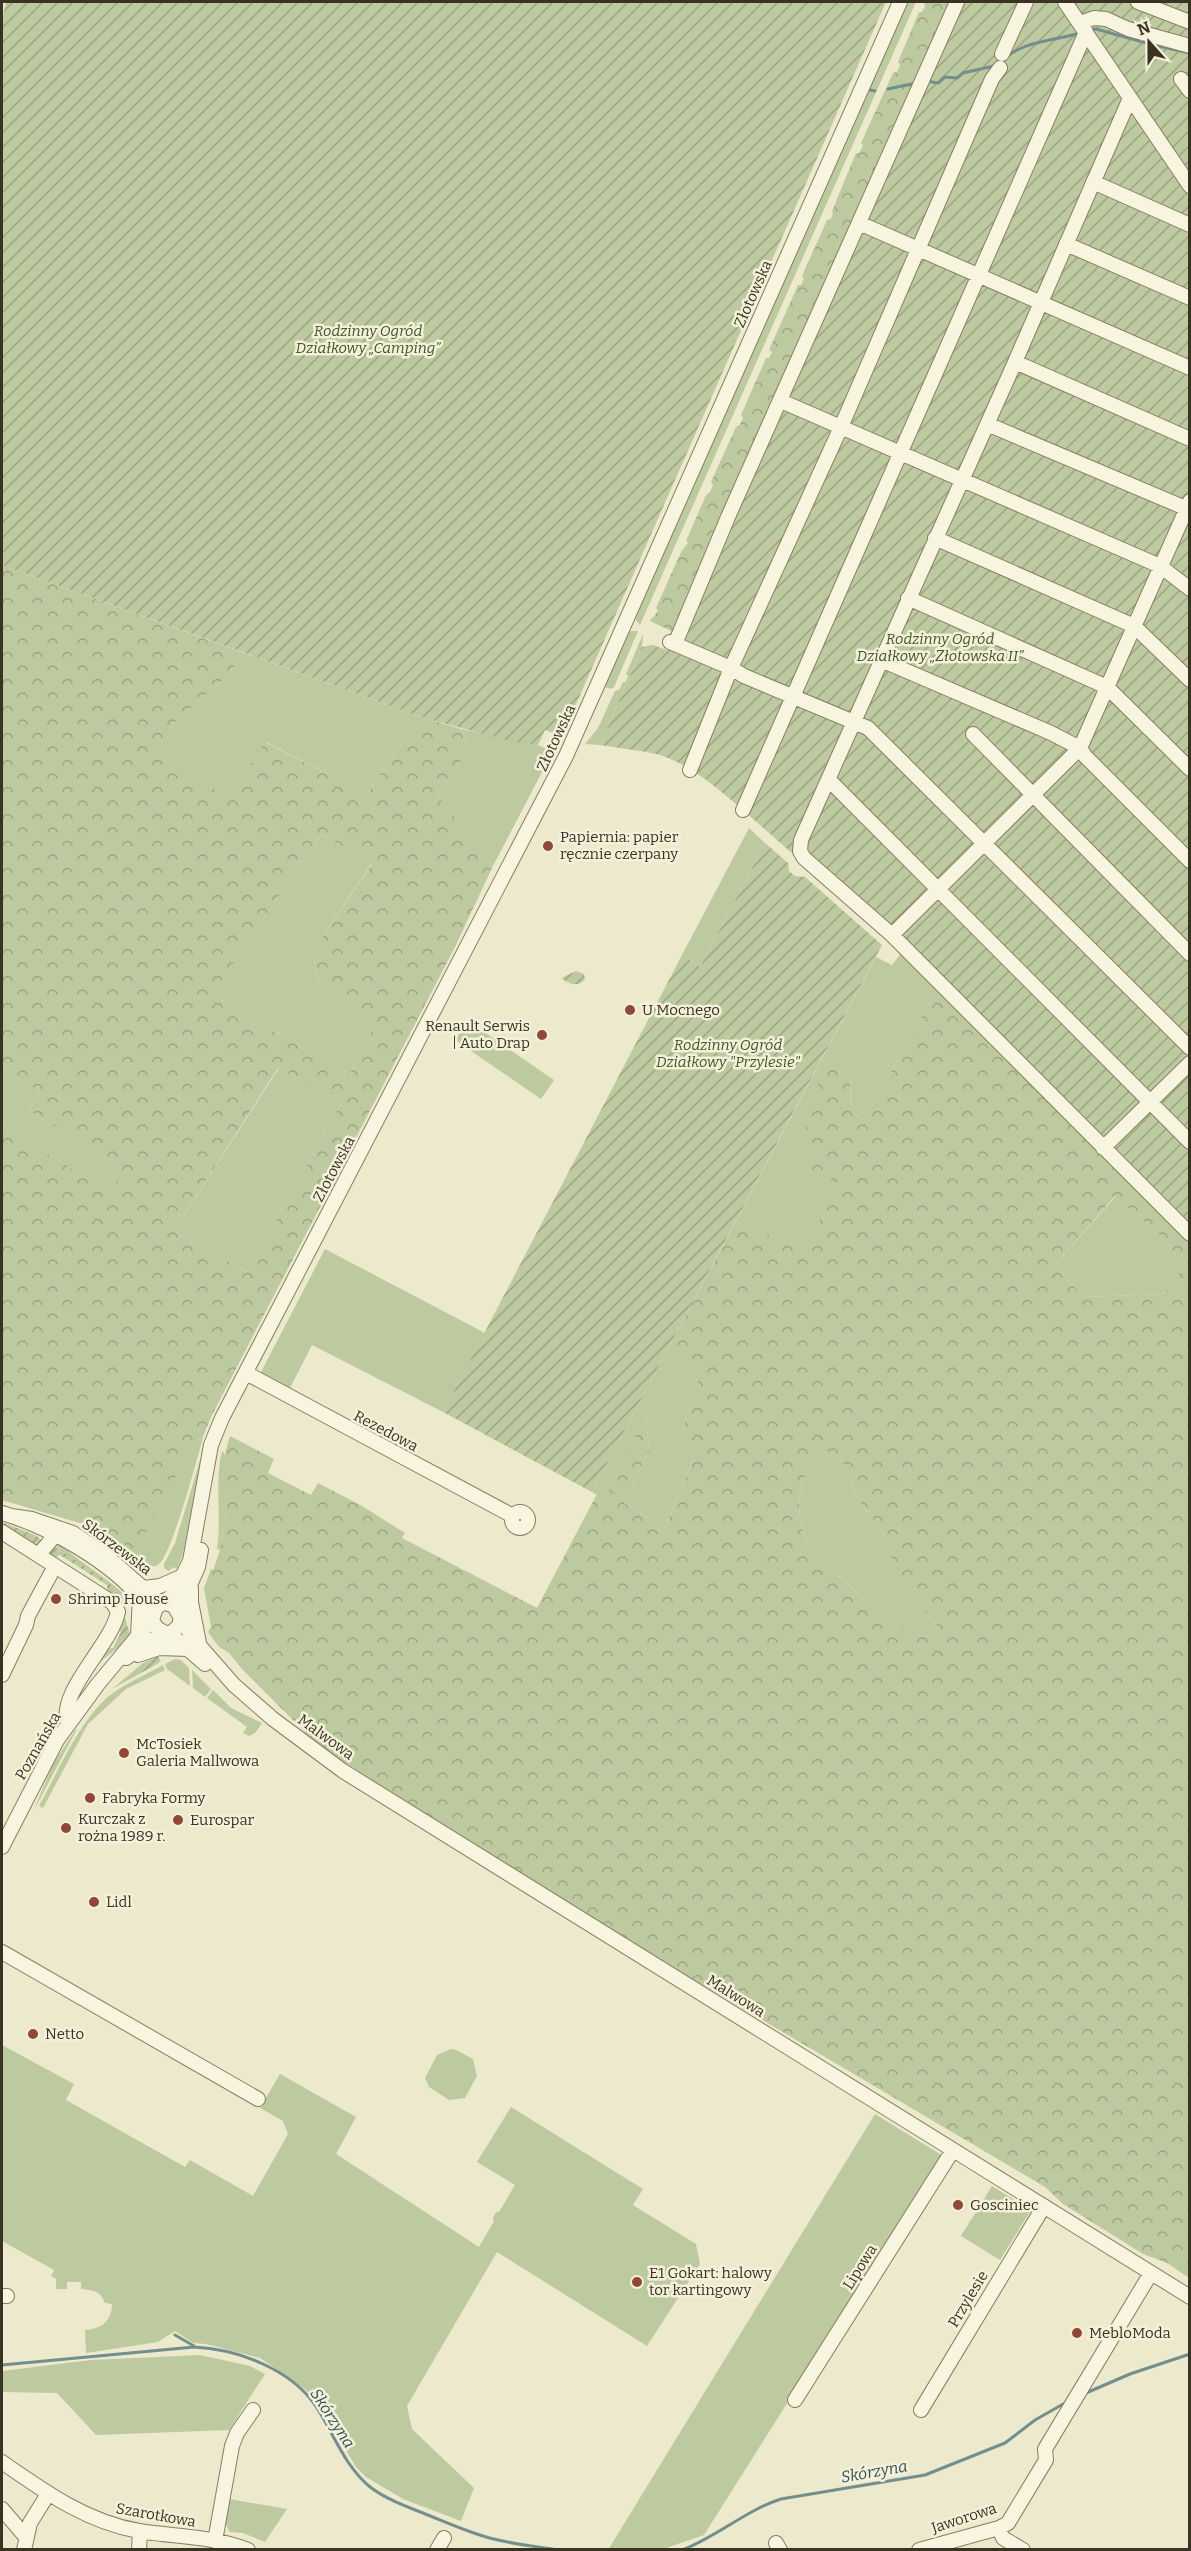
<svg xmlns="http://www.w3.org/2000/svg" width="1191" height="2551" font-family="Bitter,serif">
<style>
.green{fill:#bdcaa0}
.forest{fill:url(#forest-crowns);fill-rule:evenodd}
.garden{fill:url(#garden-furrows)}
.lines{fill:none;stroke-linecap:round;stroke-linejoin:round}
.stream{stroke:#728f8e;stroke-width:3}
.minor-casing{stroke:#887d61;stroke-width:16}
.minor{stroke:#f7f4df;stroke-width:14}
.poi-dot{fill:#924736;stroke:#f4f1db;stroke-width:2}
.labels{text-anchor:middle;stroke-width:5;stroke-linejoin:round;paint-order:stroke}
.street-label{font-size:15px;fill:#3a3223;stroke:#f4f1db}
.park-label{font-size:15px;font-style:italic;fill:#42552b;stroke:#f4f1db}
.poi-label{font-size:15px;fill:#3a3223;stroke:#f4f1db;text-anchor:start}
.water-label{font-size:16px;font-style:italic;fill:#345358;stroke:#f4f1db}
</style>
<defs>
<pattern id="forest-crowns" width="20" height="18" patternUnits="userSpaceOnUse" patternTransform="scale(1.5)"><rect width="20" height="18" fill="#bdcaa0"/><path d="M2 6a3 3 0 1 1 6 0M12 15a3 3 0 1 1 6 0" fill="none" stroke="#9ba582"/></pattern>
<pattern id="garden-furrows" width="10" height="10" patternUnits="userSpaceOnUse" patternTransform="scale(1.5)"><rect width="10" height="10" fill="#bdcaa0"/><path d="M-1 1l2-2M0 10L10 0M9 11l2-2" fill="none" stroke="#9ba582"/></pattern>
</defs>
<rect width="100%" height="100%" fill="#ece9cc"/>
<path class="green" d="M 904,2 L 916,2 L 640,625 L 636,621 L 635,614 Z
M 631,631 L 638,631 L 614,687 L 610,689 L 603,686 L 627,634 Z
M 643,634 L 642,647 L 600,745 L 585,744 L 598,728 L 615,691 L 620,689 L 622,683 L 625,682 L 628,676 L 626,674 Z
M 244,653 L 424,718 L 411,730 L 367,794 L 266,742 L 229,798 L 159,757 L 173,724 L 224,679 Z
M 461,729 L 538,745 L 553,751 L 493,866 L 438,796 L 468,750 Z
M 749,828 L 765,843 L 700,967 L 682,955 Z
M 321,834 L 372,863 L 312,952 L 319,982 L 378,1020 L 349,1075 L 212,995 Z
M 902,952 L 938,988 L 864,1120 L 851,1112 L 850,1070 L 834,1054 L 841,1184 L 802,1251 L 736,1221 L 876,957 L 892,965 Z
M 468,1021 L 554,1080 L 541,1099 L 455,1040 Z
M 2,1068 L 40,1092 L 29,1111 L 117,1163 L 117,1197 L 2,1125 Z
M 279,1068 L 342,1102 L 247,1272 L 174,1231 Z
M 1116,1196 L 1167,1242 L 1183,1267 L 1164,1294 L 1084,1297 L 1054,1266 Z
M 325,1249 L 485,1333 L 443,1412 L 312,1345 L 289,1390 L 260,1374 Z
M 671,1343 C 678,1358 690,1367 698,1381 L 683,1428 L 693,1459 L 665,1528 L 624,1503 L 649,1451 L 646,1416 L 605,1499 L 592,1492 Z
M 204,1434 C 198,1455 172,1556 158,1565 C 155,1567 153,1566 149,1565 L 93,1527 L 2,1500 L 2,1493 L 4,1493 L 73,1514 L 95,1525 L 185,1459 Z
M 222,1451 L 224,1453 L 226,1511 L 220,1550 L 217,1549 C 222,1517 214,1482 222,1451 Z
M 826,1452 L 835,1454 L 844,1465 L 857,1497 L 884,1535 L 927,1614 L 936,1623 L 937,1629 C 930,1637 922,1638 912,1634 C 893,1625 818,1561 808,1543 C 793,1515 796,1468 826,1452 Z
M 202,1454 L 183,1554 L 177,1569 L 173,1567 L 169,1571 L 164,1568 L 164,1564 L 175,1543 Z
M 54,1543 L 59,1543 C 80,1564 109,1577 129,1600 L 125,1605 L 121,1602 L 123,1600 L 110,1583 L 62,1552 Z
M 211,1569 L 214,1570 L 208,1586 L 233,1655 L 219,1647 L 208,1632 L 211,1627 L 204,1588 Z
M 175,1659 L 181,1660 L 189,1668 L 190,1686 L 167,1669 L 165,1664 Z
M 163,1665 L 165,1670 L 126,1689 L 88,1724 L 43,1808 L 39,1806 C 58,1772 81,1716 113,1693 C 128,1682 147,1674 163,1665 Z
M 192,1670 L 211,1689 L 205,1697 L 193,1688 Z
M 213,1690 L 231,1708 L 262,1723 L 255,1733 L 249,1736 L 243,1733 L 247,1727 L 207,1698 Z
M 76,1729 L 77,1729 L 33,1812 L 53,1764 Z
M 2,2045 L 74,2084 L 66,2100 L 185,2167 L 190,2160 L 253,2196 L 288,2134 L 283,2121 L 260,2108 L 280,2074 L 356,2117 L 336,2154 L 479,2247 L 494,2221 L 493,2218 L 496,2212 L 499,2212 L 515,2185 L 477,2162 L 511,2107 L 643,2189 L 633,2205 L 696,2244 L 700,2264 L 647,2346 L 497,2252 L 407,2406 L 412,2429 L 474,2488 L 461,2521 L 403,2499 L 366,2477 L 356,2467 L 320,2407 L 306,2390 L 260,2358 L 206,2344 L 193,2343 L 175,2331 L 158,2342 L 86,2353 L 85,2330 C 101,2329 112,2321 112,2304 L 105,2303 C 100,2291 94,2290 81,2289 L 81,2282 L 67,2282 L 67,2289 L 56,2289 L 56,2279 L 51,2276 L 54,2270 L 2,2241 Z
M 451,2049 L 456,2050 L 473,2059 L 477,2076 L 465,2098 L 449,2100 L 429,2087 L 425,2078 L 437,2055 Z
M 875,2114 L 943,2156 L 704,2535 L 663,2549 L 608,2550 Z
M 992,2186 L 1031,2210 L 1000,2260 L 961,2236 Z
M 200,2355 L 250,2366 L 265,2374 L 229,2430 L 96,2435 L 57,2393 L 2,2392 L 2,2371 L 91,2360 Z
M 229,2499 L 287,2509 L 265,2542 L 243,2533 L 230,2532 L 225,2523 Z"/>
<path class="forest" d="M 924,2 L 952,2 L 672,639 L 669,637 L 671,631 L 650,621 L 658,611 L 656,608 L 681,552 L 688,543 L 686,541 L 706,495 L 710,492 L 713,485 L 711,482 L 736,427 L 739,426 L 743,418 L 741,415 L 766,358 L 769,358 L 772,352 L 769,350 L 798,285 L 801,285 L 804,279 L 802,276 L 827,220 L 831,219 L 833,213 L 832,211 L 856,153 L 859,153 L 863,146 L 861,143 L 893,73 L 897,72 L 900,65 L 898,62 L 919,12 L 922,12 L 925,6 Z
M 2,565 L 244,653 L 224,679 L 173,724 L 160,757 L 229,798 L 265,742 L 367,794 L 411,730 L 424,718 L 461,729 L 468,750 L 438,796 L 493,866 L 455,947 L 212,1415 L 204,1434 L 185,1459 L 136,1551 L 73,1514 L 2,1493 L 2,1125 L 116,1196 L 117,1163 L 29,1111 L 40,1092 L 2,1068 ZM 321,834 L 372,864 L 312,952 L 319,982 L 377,1020 L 349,1075 L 212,995 ZM 278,1068 L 342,1102 L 247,1272 L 174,1231 Z
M 938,988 L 1189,1240 L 1189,2278 L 1167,2263 L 1143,2254 L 1063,2204 L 1045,2187 L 693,1979 L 402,1801 L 317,1744 L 242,1669 L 213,1633 L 208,1586 L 220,1550 L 226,1511 L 223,1460 L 230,1436 L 274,1459 L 268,1473 L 311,1495 L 318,1483 L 362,1506 L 405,1533 L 402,1538 L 537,1608 L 597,1494 L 605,1498 L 646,1415 L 649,1451 L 624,1503 L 665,1528 L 693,1459 L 683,1428 L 698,1381 C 690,1367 678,1358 671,1343 L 736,1221 L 802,1250 L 840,1184 L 812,1170 C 798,1116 810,1100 834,1053 L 850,1070 L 851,1112 L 864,1120 ZM 1115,1196 L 1167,1242 L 1183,1267 L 1164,1294 L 1084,1297 L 1054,1266 ZM 826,1452 L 835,1454 L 844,1465 L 857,1497 L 884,1535 L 899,1578 L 908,1594 L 936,1623 L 937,1629 C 930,1637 922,1638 912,1633 C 892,1625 818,1561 808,1543 C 793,1515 796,1468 826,1452 Z"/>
<path class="garden" d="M 6,2 L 886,2 L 562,736 L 545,730 L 538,745 L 506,740 L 424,718 L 2,565 L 2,19 Z
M 952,2 L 1189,2 L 1189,1240 L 888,938 L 743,810 C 718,789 688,762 656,754 C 638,750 618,748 600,745 L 642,647 L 653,645 L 667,650 Z
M 765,843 L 788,863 L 789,871 L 795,876 L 805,877 L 882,945 L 592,1492 L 443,1412 L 682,955 L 700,967 Z
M 576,971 L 584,974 L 585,979 C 578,988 570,984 562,979 L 563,977 Z
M 2,1522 L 37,1536 L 42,1541 L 36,1547 L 2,1528 Z
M 54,1546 L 110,1583 L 123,1600 L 121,1602 L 108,1593 L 107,1585 L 60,1555 L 55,1558 L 50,1555 L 49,1550 Z
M 124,1615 L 130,1634 L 123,1644 L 97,1664 L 105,1649 L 113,1648 L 121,1632 L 118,1630 Z
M 158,1656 L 160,1660 L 159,1663 L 112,1689 L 143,1663 Z"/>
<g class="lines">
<path class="stream" d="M 1089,29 L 1096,29 L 1161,47
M 1163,47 L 1190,53
M 1001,63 C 1018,41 1054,41 1080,33
M 926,81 L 938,83 L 945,77 L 957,78 L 963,73 L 994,66
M 888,89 L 916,83
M 870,90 L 875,91
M 175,2335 L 194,2346
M 2,2365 L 194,2347 C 238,2349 293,2370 317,2408 C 335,2436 344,2465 370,2487 C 386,2499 405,2506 423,2513 C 443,2521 463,2530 483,2536 C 507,2544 535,2546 559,2550
M 1086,2393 L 1130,2374 L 1190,2354
M 682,2550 C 717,2537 746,2510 781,2499 L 925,2475 L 1005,2443 L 1035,2420 L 1065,2403"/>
<defs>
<path id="minor" d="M 1065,2 L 1190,186
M 1138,2 L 1190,22
M 1080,23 L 1094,18 L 1106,19 L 1128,29 L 1190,46
M 1002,54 L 1026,2
M 1181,79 L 1190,91
M 1130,98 L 1015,362 L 801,840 L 800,851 L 804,858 L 892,935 L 1190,1234
M 1093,182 L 1190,225
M 859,223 L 1190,368
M 1066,244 L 1190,298
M 1015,362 L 1190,439
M 781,401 L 1160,566 L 1190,589
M 987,424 L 1190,510
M 935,538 L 1134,626 L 1190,680
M 908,598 L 1107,687 L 1190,769
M 670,642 L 731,668 L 744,676 L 868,728 L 1190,1048
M 675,644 L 728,517 L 957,2
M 881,660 L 1051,733 L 1080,748 L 1085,756 L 1190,861
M 973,734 L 1190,954
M 690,770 L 731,668 L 841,427 L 992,79 L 1000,68
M 829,780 L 1190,1142
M 743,810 L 1086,32
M 892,935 L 1080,748 L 1190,501
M 1103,1148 L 1190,1063
M 246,1373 L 513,1516
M512 1520a8 8 0 1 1 16 0a8 8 0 1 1-16 0Z
M 2,1513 C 50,1527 111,1562 143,1601 C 150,1610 150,1621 158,1629 L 175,1638 L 205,1664
M 11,1516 L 32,1519 L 73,1533 L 104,1554 L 157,1600 L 174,1606 L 192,1637 L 234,1685 L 273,1719 L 343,1771 L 1190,2297
M 2,1532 L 38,1555 L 59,1531
M 38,1555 L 113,1603 L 118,1612 C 111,1646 57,1692 68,1724
M 144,1588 L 160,1586 L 183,1576
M 191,1588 L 191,1602 L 199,1643
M 138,1635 L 140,1597
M 138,1655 L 159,1648 L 188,1649
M 126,1658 L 151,1640 L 172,1632 L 179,1626 L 186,1594 L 198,1567 L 201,1550
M 2,1675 L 26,1625 L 28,1616 L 55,1566
M 2,1847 L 57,1740 L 98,1684 L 152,1619 L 156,1608 L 173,1595 L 190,1561 L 211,1445 L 222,1418 L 566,756 L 900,2
M 2,1952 L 258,2099
M 2,2296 L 7,2296
M 795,2400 L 953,2150
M 921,2410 L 1044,2206
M 2,2462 C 45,2492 87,2522 139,2531 C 175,2537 214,2536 248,2550
M 2,2509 L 25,2536
M 999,2528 L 1003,2538 L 1023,2550
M 215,2541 L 232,2446 L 237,2433 L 253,2410
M 776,2543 L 780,2550
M 24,2550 L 30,2523 L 48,2494
M 139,2550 L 140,2531
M 437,2550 L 444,2538
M 919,2550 L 999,2528 L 1008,2523 L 1046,2460 L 1045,2449 L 1151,2273"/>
</defs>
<use href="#minor" class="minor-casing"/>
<use href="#minor" class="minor"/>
</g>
<g class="poi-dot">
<circle cx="548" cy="846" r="6"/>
<circle cx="630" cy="1010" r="6"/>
<circle cx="542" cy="1035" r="6"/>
<circle cx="56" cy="1599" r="6"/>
<circle cx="124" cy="1753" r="6"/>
<circle cx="90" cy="1798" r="6"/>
<circle cx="178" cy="1820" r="6"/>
<circle cx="66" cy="1828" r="6"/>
<circle cx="94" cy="1902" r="6"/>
<circle cx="33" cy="2034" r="6"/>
<circle cx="958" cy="2205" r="6"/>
<circle cx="637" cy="2282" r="6"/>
<circle cx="1077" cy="2333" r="6"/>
</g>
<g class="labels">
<g class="street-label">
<text transform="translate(753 294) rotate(-66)" y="5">Złotowska</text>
<text transform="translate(556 738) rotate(-65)" y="5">Złotowska</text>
<text transform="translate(334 1169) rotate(-62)" y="5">Złotowska</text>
<text transform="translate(386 1431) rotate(28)" y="5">Rezedowa</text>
<text transform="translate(117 1547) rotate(37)" y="5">Skórzewska</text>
<text transform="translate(326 1737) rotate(36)" y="5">Malwowa</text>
<text transform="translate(38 1746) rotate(-60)" y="5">Poznańska</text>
<text transform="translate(736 1996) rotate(32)" y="5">Malwowa</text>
<text transform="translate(860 2267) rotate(-58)" y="5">Lipowa</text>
<text transform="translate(968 2299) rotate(-59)" y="5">Przylesie</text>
<text transform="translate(156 2515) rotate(10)" y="5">Szarotkowa</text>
<text transform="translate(964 2518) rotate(-18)" y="5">Jaworowa</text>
</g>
<g class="park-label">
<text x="368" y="336">Rodzinny Ogród<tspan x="368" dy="17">Działkowy „Camping”</tspan></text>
<text x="940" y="644">Rodzinny Ogród<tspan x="940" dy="17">Działkowy „Złotowska II”</tspan></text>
<text x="728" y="1050">Rodzinny Ogród<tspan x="728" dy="17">Działkowy "Przylesie"</tspan></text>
</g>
<g class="poi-label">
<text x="560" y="842">Papiernia: papier<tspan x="560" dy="17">ręcznie czerpany</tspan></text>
<text x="642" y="1015">U Mocnego</text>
<text x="530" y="1031" text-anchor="end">Renault Serwis<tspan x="530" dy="17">| Auto Drap</tspan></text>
<text x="68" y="1604">Shrimp House</text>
<text x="136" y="1749">McTosiek<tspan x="136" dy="17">Galeria Mallwowa</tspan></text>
<text x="102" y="1803">Fabryka Formy</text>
<text x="78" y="1824">Kurczak z<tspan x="78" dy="17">rożna 1989 r.</tspan></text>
<text x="190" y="1825">Eurospar</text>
<text x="106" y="1907">Lidl</text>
<text x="45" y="2039">Netto</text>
<text x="970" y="2210">Gosciniec</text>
<text x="649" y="2278">E1 Gokart: halowy<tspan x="649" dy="17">tor kartingowy</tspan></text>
<text x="1089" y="2338">MebloModa</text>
</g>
<g class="water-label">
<text transform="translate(333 2418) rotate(57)" y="6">Skórzyna</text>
<text transform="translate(874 2471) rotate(-10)" y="6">Skórzyna</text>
</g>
</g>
<rect width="1191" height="2551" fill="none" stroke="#3a3223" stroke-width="6"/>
<g transform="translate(1149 42) rotate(339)" stroke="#f4f1db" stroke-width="4.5" paint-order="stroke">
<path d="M0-4.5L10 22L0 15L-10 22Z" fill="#3a3223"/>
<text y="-9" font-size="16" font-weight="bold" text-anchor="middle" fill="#3a3223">N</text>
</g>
</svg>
